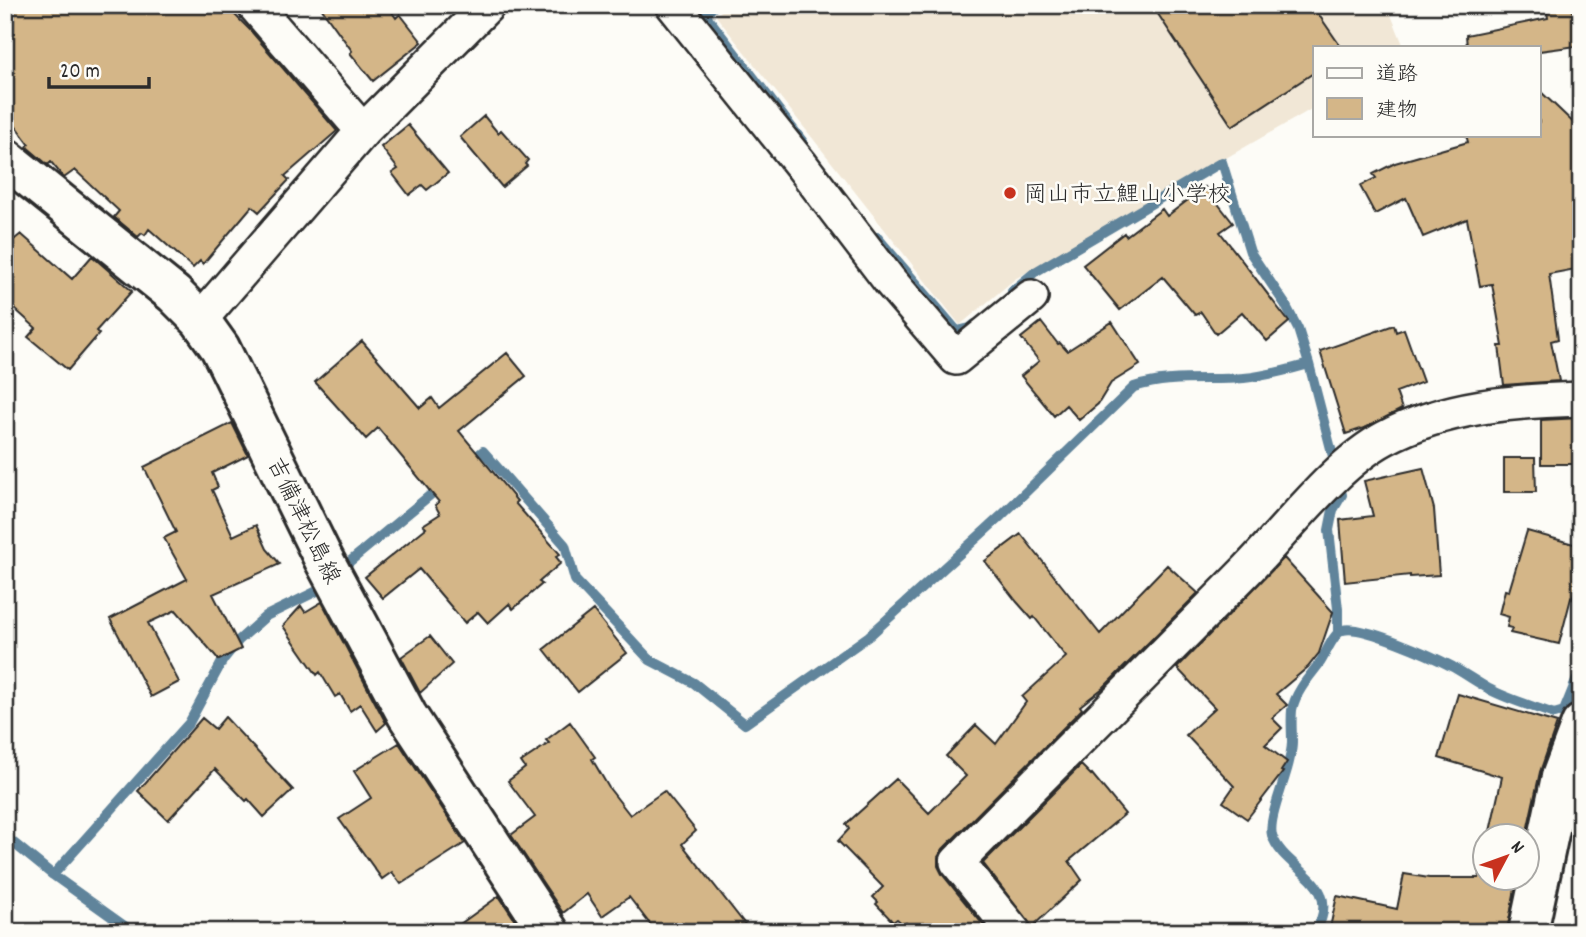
<svg xmlns="http://www.w3.org/2000/svg" width="1586" height="937" font-family="Dekko,'Klee One',sans-serif">
<style>
.built{fill:#f1e7d6}
.lines{fill:none;stroke-linecap:round;stroke-linejoin:round}
.stream{stroke:#61849b;stroke-width:10}
.building{fill:#d4b688;stroke:#2b2b2b;stroke-width:2}
.street-casing{stroke:#2b2b2b;stroke-width:38}
.secondary-casing{stroke:#2b2b2b;stroke-width:44}
.street{stroke:#fdfcf7;stroke-width:33}
.secondary{stroke:#fdfcf7;stroke-width:38}
.poi-dot{fill:#c8321e;stroke:#fdfcf7;stroke-width:2.5}
.labels{text-anchor:middle;stroke-width:5;stroke-linejoin:round;paint-order:stroke}
.poi-label{font-size:23px;fill:#2b2b2b;stroke:#fdfcf7;text-anchor:start}
.street-label{font-size:23px;fill:#2b2b2b;stroke:#fdfcf7}
</style>
<rect width="100%" height="100%" fill="#fdfcf7"/>
<filter id="ink" filterUnits="userSpaceOnUse"><feTurbulence type="fractalNoise" baseFrequency=".0143" numOctaves="2"/><feDisplacementMap in="SourceGraphic" scale="14" xChannelSelector="R" yChannelSelector="G"/><feConvolveMatrix kernelMatrix="1 2 1 2 8 2 1 2 1" color-interpolation-filters="sRGB"/></filter>
<g filter="url(#ink)">
<path class="built" d="M 727,5 L 1387,5 L 1404,47 L 1315,47 L 1315,107 L 1015,279 L 960,325 L 716,16 Z"/>
<g class="lines">
<path class="stream" d="M 715,5 L 705,14 L 803,142
M 1578,5 L 1581,53
M 877,237 L 957,331 L 970,328 L 975,324
M 1012,291 L 1035,272 L 1222,162 L 1250,252 L 1285,304 L 1298,329 L 1309,364
M 470,462 L 483,451 L 565,545 L 575,580 L 650,660 L 694,683 L 745,724 L 869,636 L 1001,516 L 1134,387 C 1171,375 1207,381 1244,378 C 1266,376 1288,370 1309,364 L 1336,468
M 348,563 L 440,487
M 1338,632 L 1338,609 L 1329,530 L 1333,510 L 1342,495 L 1339,483
M 5,836 L 53,875 L 133,932
M 53,875 L 189,723 L 223,660 L 239,640 L 266,616 L 317,591
M 1315,932 C 1346,881 1283,871 1272,835 C 1267,816 1292,769 1292,742 C 1292,732 1291,720 1292,710 C 1295,693 1309,677 1319,664 C 1326,655 1332,634 1343,630 C 1361,624 1434,657 1453,667 C 1465,674 1477,682 1489,689 C 1509,700 1533,706 1554,714 L 1564,711 L 1581,669"/>
</g>
<path class="building" d="M 5,5 L 225,5 L 250,30 L 337,131 L 285,176 L 289,180 L 259,212 L 252,206 L 203,264 L 200,261 L 193,268 L 149,229 L 145,235 L 142,233 L 138,237 L 114,217 L 119,211 L 75,170 L 64,178 L 51,162 L 48,165 L 27,147 L 29,144 L 5,112 Z
M 319,5 L 387,5 L 396,18 L 400,14 L 422,42 L 373,81 L 350,53 L 352,51 Z
M 1152,5 L 1312,5 L 1341,47 L 1315,47 L 1315,72 L 1232,126 Z
M 1572,5 L 1577,46 L 1539,51 L 1539,47 L 1467,47 L 1466,35 L 1548,18 L 1547,12 Z
M 1539,90 L 1581,130 L 1581,268 L 1549,274 L 1558,339 L 1551,341 L 1559,381 L 1504,385 L 1499,346 L 1503,346 L 1492,284 L 1480,286 L 1467,219 L 1423,237 L 1406,198 L 1375,214 L 1360,186 L 1376,178 L 1373,174 L 1395,163 L 1468,142 L 1466,135 L 1539,135 Z
M 484,116 L 498,133 L 501,130 L 528,160 L 525,164 L 527,166 L 502,187 L 460,137 Z
M 408,125 L 448,173 L 427,190 L 422,185 L 409,195 L 392,173 L 398,169 L 381,147 Z
M 1205,187 L 1233,223 L 1220,232 L 1289,322 L 1267,341 L 1242,312 L 1216,334 L 1201,312 L 1195,315 L 1163,277 L 1120,310 L 1083,265 L 1124,233 L 1126,236 L 1162,209 L 1167,216 Z
M 21,234 L 72,279 L 92,256 L 132,291 L 96,331 L 99,334 L 68,370 L 28,337 L 36,328 L 5,300 L 5,247 Z
M 1041,322 L 1058,344 L 1060,343 L 1067,351 L 1112,322 L 1140,365 L 1111,383 L 1098,404 L 1079,420 L 1066,405 L 1054,416 L 1021,376 L 1039,361 L 1021,338 Z
M 1394,325 L 1396,332 L 1404,329 L 1423,382 L 1396,392 L 1402,409 L 1367,427 L 1346,434 L 1320,351 Z
M 362,341 L 420,408 L 432,398 L 439,408 L 507,353 L 526,376 L 459,431 L 517,501 L 515,503 L 560,554 L 556,557 L 561,563 L 539,582 L 542,584 L 513,609 L 509,604 L 488,623 L 478,612 L 465,623 L 419,569 L 383,598 L 365,577 L 426,528 L 423,525 L 440,514 L 435,505 L 439,502 L 378,428 L 366,439 L 315,382 Z
M 1581,418 L 1581,464 L 1541,464 L 1541,420 Z
M 232,423 L 248,455 L 212,473 L 218,487 L 212,490 L 233,536 L 256,525 L 267,549 L 280,564 L 213,594 L 241,649 L 219,660 L 176,610 L 148,623 L 179,682 L 151,697 L 110,619 L 187,579 L 164,538 L 176,532 L 144,467 Z
M 1504,458 L 1535,458 L 1536,492 L 1504,492 Z
M 1423,468 L 1434,509 L 1439,575 L 1410,577 L 1410,575 L 1345,582 L 1340,520 L 1373,516 L 1364,481 Z
M 1527,531 L 1581,546 L 1581,595 L 1574,593 L 1572,599 L 1571,598 L 1559,644 L 1510,633 L 1512,628 L 1507,627 L 1509,617 L 1499,614 L 1505,590 L 1509,591 Z
M 1021,534 L 1100,634 L 1167,565 L 1198,593 L 1103,688 L 1080,706 L 1082,709 L 943,849 L 938,857 L 938,866 L 942,874 L 989,932 L 915,932 L 906,923 L 904,925 L 897,919 L 893,922 L 876,904 L 878,902 L 873,897 L 883,887 L 838,841 L 849,829 L 846,824 L 896,779 L 929,813 L 966,776 L 946,756 L 976,725 L 996,744 L 1026,702 L 1022,697 L 1066,657 L 1034,617 L 1032,619 L 1017,602 L 985,561 Z
M 1284,558 L 1333,612 L 1319,653 L 1308,667 L 1276,694 L 1287,705 L 1272,718 L 1282,728 L 1265,745 L 1287,762 L 1281,771 L 1283,772 L 1247,819 L 1223,802 L 1234,786 L 1186,735 L 1215,708 L 1177,668 Z
M 322,602 L 386,723 L 377,731 L 360,704 L 350,711 L 340,694 L 335,697 L 320,672 L 317,675 L 283,626 L 301,606 L 305,612 Z
M 593,610 L 627,653 L 578,692 L 544,649 Z
M 430,636 L 452,664 L 420,693 L 401,657 Z
M 1458,694 L 1557,723 L 1540,772 L 1526,836 L 1489,836 L 1502,777 L 1439,758 Z
M 225,717 L 293,790 L 264,817 L 248,799 L 246,801 L 215,769 L 168,820 L 138,791 L 202,718 L 215,729 Z
M 570,722 L 595,757 L 592,759 L 609,788 L 630,815 L 664,791 L 696,831 L 682,844 L 751,932 L 656,932 L 629,897 L 602,916 L 587,894 L 563,913 L 511,835 L 535,817 L 508,781 L 525,768 L 521,762 L 549,743 L 546,740 Z
M 399,743 L 465,843 L 401,884 L 392,872 L 382,879 L 339,819 L 371,798 L 354,771 Z
M 1081,765 L 1091,775 L 1092,774 L 1125,814 L 1069,861 L 1082,880 L 1032,927 L 983,863 Z
M 1485,855 L 1485,878 L 1517,878 L 1507,932 L 1329,932 L 1337,896 L 1397,909 L 1404,874 L 1429,878 L 1479,878 Z
M 499,896 L 523,932 L 449,932 Z"/>
<g class="lines">
<defs>
<path id="street" d="M 254,5 L 363,131
M 673,5 L 802,166 L 889,280 L 956,358 L 1031,297
M 200,320 L 363,131 L 488,5
M 1014,932 L 957,862 C 1054,764 1152,667 1248,569 C 1288,528 1336,464 1385,438 C 1445,406 1514,401 1581,399"/>
<path id="secondary" d="M 5,158 L 174,294 L 200,320 L 220,348 L 323,558 L 407,715 L 549,932
M 1528,932 L 1561,777 L 1581,724"/>
</defs>
<use href="#street" class="street-casing"/>
<use href="#secondary" class="secondary-casing"/>
<use href="#street" class="street"/>
<use href="#secondary" class="secondary"/>
</g>
</g>
<circle class="poi-dot" cx="1010" cy="193" r="7"/>
<g class="labels">
<g class="poi-label">
<text x="1024" y="201">岡山市立鯉山小学校</text>
</g>
<g class="street-label">
<text transform="translate(305 520) rotate(64)" y="8">吉備津松島線</text>
</g>
</g>
<rect width="1586" height="937" fill="none" stroke="#fdfcf7" stroke-width="28"/>
<rect x="14" y="14" width="1558" height="909" fill="none" stroke="#2b2b2b" stroke-width="2.5" filter="url(#ink)"/>
<rect x="1313" y="46" width="228" height="91" fill="#fdfcf7" stroke="#a9a8a5" stroke-width="2"/>
<rect x="1327" y="68" width="35" height="10" fill="#fdfcf7" stroke="#a9a8a5" stroke-width="2"/>
<text x="1376" y="80" font-size="21" fill="#2b2b2b">道路</text>
<rect x="1327" y="98" width="35" height="21" fill="#d4b688" stroke="#a9a8a5" stroke-width="2"/>
<text x="1376" y="116" font-size="21" fill="#2b2b2b">建物</text>
<g transform="translate(1506 857) rotate(49)"><circle r="33" fill="#fdfcf7" stroke="#a9a8a5" stroke-width="2"/>
<path d="M0-5L12 26L0 18L-12 26Z" fill="#c8321e"/>
<text y="-10" font-size="19" font-weight="bold" text-anchor="middle" fill="#2b2b2b">N</text>
</g>
<path d="M49 77v10h100v-10" fill="none" stroke="#2b2b2b" stroke-width="3.5"/>
<text x="60" y="77" font-size="21" fill="#2b2b2b" stroke="#fdfcf7" stroke-width="5" paint-order="stroke">20 m</text>
</svg>
